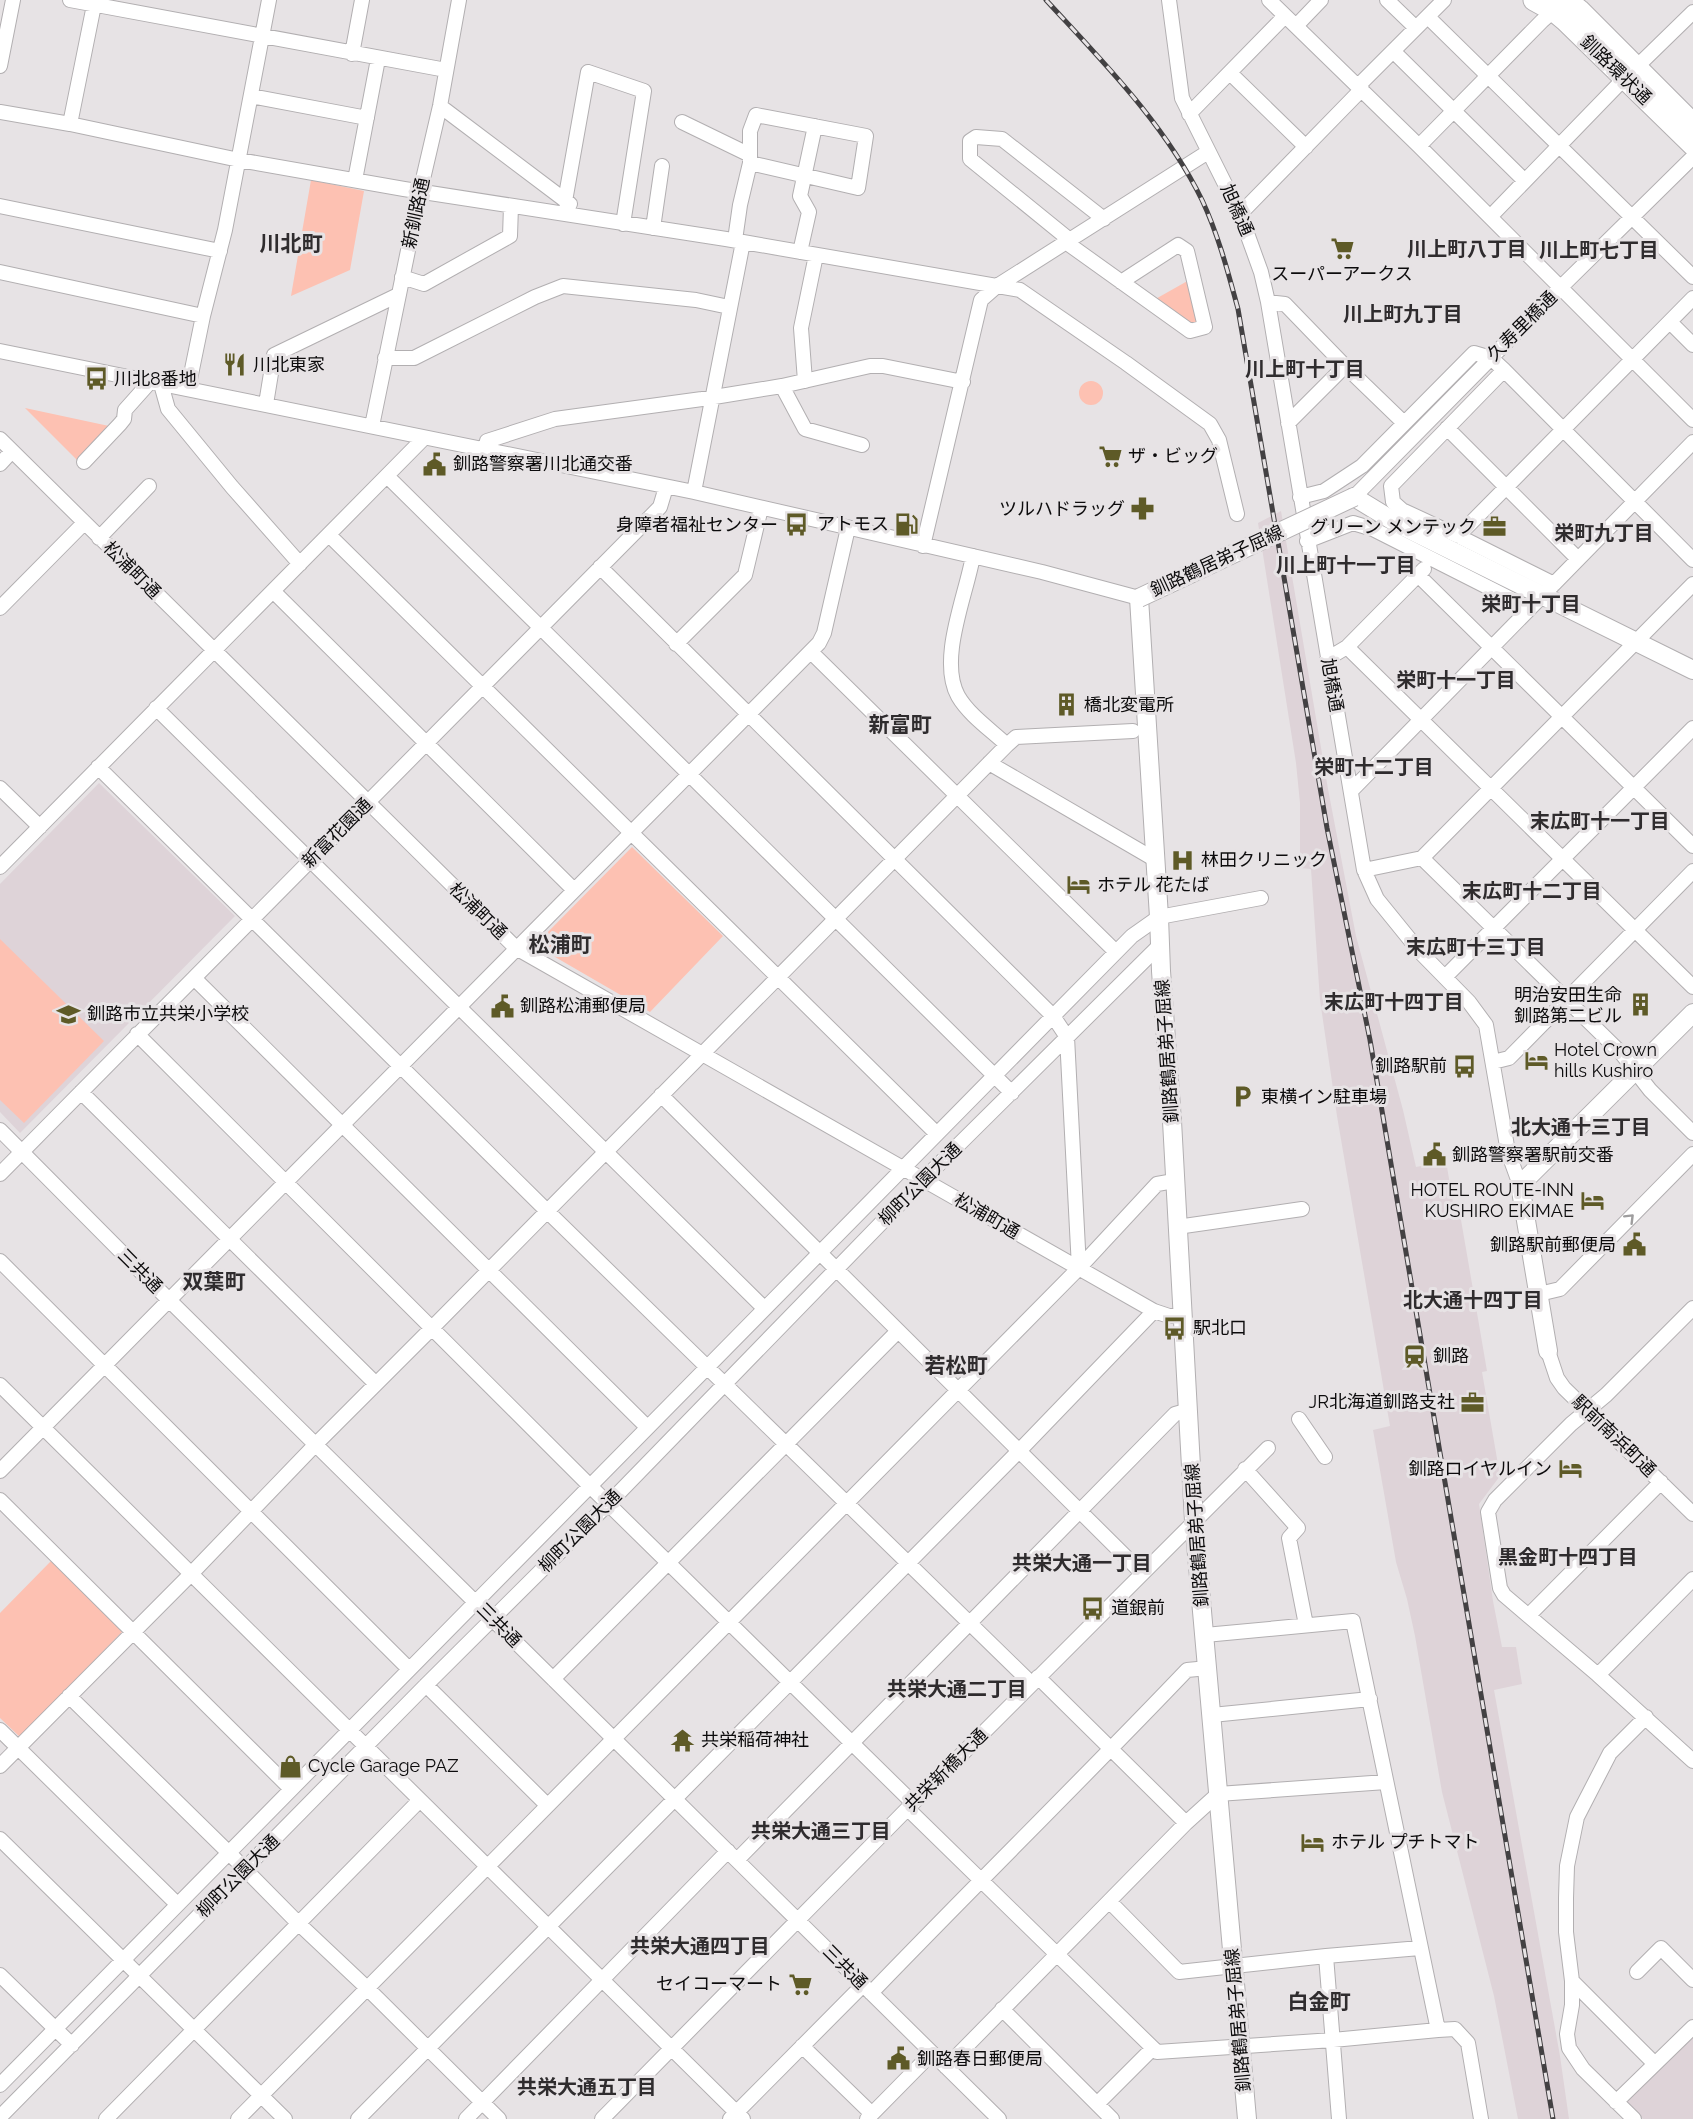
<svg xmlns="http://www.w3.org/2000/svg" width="1693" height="2119" font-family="Raleway,'Noto Sans JP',sans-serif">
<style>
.built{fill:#ded3d8}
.green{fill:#fdc1b2}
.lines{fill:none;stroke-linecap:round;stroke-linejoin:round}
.minor-casing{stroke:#b2afb1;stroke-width:16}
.major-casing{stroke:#b2afb1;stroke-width:20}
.highway-casing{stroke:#b2afb1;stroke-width:23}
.minor{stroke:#fff;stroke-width:14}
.major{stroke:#fff;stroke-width:18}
.highway{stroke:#fff;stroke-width:21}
.rail-casing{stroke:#434143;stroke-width:5}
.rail{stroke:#e7e3e5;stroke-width:3;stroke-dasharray:9;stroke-linecap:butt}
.major-bridge-casing{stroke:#b2afb1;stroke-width:20;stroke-linecap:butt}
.major-bridge{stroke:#fff;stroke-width:18}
.oneway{stroke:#9e9d9e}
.labels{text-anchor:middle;stroke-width:6;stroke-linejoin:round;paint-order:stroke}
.street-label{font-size:18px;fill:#0c0b0c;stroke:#e7e3e5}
.poi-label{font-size:18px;fill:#0c0b0c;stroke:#e7e3e5;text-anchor:start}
.neighbourhood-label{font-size:20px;font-weight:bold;fill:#2f2c2e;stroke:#e7e3e5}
.quarter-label{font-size:21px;font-weight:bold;fill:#2f2c2e;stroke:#e7e3e5}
</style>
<rect width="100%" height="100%" fill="#e7e3e5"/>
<path class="built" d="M 1281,511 L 1328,789 L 1356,936 L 1403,1110 L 1416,1167 L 1446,1161 L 1455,1214 L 1460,1214 L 1487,1371 L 1482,1372 L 1500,1476 L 1479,1504 L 1493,1601 L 1502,1647 L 1516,1647 L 1522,1684 L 1494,1690 L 1560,2056 L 1569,2119 L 1518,2119 L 1494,1996 L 1442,1792 L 1415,1636 L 1407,1599 L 1396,1562 L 1373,1430 L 1390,1426 L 1337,1116 L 1320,1000 L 1311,869 L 1300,868 L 1300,803 L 1296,763 L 1258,523 Z
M 99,783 L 235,916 L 20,1133 L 0,1112 L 0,884 Z
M 1693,2035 L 1693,2119 L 1643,2119 L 1626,2102 Z"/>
<path class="green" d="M 311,180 L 364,191 L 350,270 L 291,296 Z
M 1191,279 L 1202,325 L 1190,328 L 1152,301 Z
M1079 393a12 12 0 1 1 24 0a12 12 0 1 1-24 0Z
M 25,408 L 109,426 L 78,461 Z
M 632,847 L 723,936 L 650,1012 L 543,950 L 540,940 Z
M 0,939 L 104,1041 L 24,1123 L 0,1100 Z
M 51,1561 L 123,1631 L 20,1737 L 0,1718 L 0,1613 Z"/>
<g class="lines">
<defs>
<path id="minor" d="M 70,0 L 446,70
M 1169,0 L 1182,98 L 1240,214 L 1261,272 L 1268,302 L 1364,870 L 1377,899 L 1420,952 L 1469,1002 L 1486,1025 L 1508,1152 L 1520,1185
M 1269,0 L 1419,146 L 1693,420
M 1387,0 L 1416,28
M 1428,17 L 1693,277
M 1296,26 L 1321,0
M 1393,51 L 1525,181
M 352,54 L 362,0
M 0,66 L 13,0
M 1230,73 L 1306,147
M 1358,86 L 1444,0
M 251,96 L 367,118
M 440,106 L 570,204
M 0,112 L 70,124 L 239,160 L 404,189 L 726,239 L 1020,290 L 1126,363 L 1210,424 L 1219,440 L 1237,514
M 1189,114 L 1285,16
M 682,122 L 750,155
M 70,124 L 94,5
M 1419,146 L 1542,21 L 1558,7
M 355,180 L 378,59
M 565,201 L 588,72 L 644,91 L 623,224
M 0,206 L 220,251
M 1240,214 L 1362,89
M 1490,217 L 1617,86 L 1693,12
M 653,228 L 662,166
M 735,240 L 740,205 L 750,163 L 750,131 L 756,115 L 866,136 L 858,188 L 750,163
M 1071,241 L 970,159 L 970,141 L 976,137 L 1002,139 L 1104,219
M 1067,243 L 1190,331 L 1205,327 L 1187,251 L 1178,245 L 1121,282
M 800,252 L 809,212 L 800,196 L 815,126
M 0,272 L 203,316
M 402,277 L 424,284 L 510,236 L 511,206
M 1268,302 L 1285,304 L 1345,366 L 1288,423
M 1670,322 L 1693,345
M 0,351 L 694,492 L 1042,572 L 1139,598
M 385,358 L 414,358 L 535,297 L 563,286 L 696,300 L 729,307
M 1345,366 L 1404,423
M 1504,370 L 1391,486 L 1393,502 L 1402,510 L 1458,536 L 1554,584
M 805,381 L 801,328 L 816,255
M 161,384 L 168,409 L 232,487 L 300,564
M 782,386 L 805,429 L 862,445
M 188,389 L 203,316 L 225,230 L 269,0
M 266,404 L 274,355 L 398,295
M 372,426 L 420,192 L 440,106 L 459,0
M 1447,428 L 1578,559
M 0,439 L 516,948 L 1154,1311 L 1169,1316 L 1183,1316
M 485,450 L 487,441 L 555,419 L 702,399 L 782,386 L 870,366 L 883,366 L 963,382
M 84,462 L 120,424 L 124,419 L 125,410 L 150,382
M 0,464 L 12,451
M 387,476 L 1012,1093
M 694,492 L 743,242
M 1300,497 L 1324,491 L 1362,466 L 1474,353 L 1491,358 L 1504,370 L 1693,560
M 1354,497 L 1561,287 L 1693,157
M 329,535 L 937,1134
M 1458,536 L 1693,298
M 99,538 L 149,486
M 1307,541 L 1353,523 L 1373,529 L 1529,608
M 923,546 L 981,300 L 997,286 L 1208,152
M 973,556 C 966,596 938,659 958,696 C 969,715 991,730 1007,745
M 600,567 L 1053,1016 L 1067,1037 L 1079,1268
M 1419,576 L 1693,846
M 274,592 L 574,890
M 0,608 L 84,523
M 676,644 L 745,575 L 761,508
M 1347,647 L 1693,987
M 811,652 L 1116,952
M 1327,659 L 1347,647 L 1424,569
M 156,708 L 764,1308
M 989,763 L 1154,859
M 98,767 L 547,1211 L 1032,1684
M 0,788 L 40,827
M 1351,791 L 1693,442
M 1422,858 L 1622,1054 L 1650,1090 L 1693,1133
M 0,867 L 424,438
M 1364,870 L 1422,858 L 1693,584
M 1446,976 L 1693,728
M 194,978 L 647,1427
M 137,1034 L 590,1486 L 913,1803
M 1493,1062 L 1509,1058 L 1693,871
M 81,1092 L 376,1384
M 661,1095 L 1142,1573
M 0,1130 L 169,1300 L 999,2119
M 0,1174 L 660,507 L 666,487
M 1177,1227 L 1302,1209
M 0,1261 L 409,1669
M 1539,1294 L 1560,1289 L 1693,1154
M 1693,1308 L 1606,1395 L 1571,1424 L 1495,1500 L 1488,1512 L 1500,1588 L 1504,1595 L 1598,1675 L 1693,1761
M 1548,1351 L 1557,1378 L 1564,1388 L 1693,1514
M 0,1385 L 743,2119
M 1299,1419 L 1325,1457
M 1245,1469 L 1298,1528 L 1289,1538 L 1306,1625
M 0,1471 L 819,643 L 824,633 L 848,528
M 0,1500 L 291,1789
M 1529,1615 L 1661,1482
M 1205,1635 L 1353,1621 L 1438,2030 L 1455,2029 L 1468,2043 L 1481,2119
M 1598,1675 L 1693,1579
M 1038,1677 L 1186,1823
M 553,1679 L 898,1331
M 426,1685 L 547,1805
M 69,1696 L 228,1852 L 298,1923 L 367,1988 L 499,2119
M 1212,1715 L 1370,1699
M 0,1730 L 177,1904
M 0,1766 L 190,1575 L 316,1444 L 432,1328 L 1007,745 L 1016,737 L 1133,731
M 908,1809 L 1157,2052 L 1333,2040 L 1438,2030
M 0,1839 L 285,2119
M 737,1860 L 1175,1414 L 1189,1410
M 1110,1902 L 1179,1972 L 1326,1956 L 1339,2119
M 1326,1956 L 1420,1948
M 1637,1972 L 1661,1948 L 1693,1980
M 0,1975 L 72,2045
M 1572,1981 L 1655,2064
M 871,1993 C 976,1884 1083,1779 1187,1670 L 1208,1668
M 1002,2009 L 1112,2119
M 802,2046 L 872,2114
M 946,2067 L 1186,1823 L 1218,1794 L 1386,1782
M 0,2085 L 1132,936 L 1159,917 L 1261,898
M 1616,2102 L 1693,2027
M 1097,2104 L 1153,2048
M 0,2117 L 426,1685 L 608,1504 L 923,1180 L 1160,945
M 106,2119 L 420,1800
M 238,2119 L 1079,1268 L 1157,1184 L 1174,1181
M 358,2119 L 1019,1451 L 1154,1311
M 466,2119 L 728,1851
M 602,2119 L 913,1803 L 1268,1448
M 730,2119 L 863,1985
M 867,2119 L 932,2053
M 1634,2119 L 1583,2069 L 1569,2048 L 1567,2034 L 1572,2005 L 1572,1981 L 1566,1932 L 1566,1898 L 1567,1866 L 1577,1817 L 1610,1753 L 1646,1717"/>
<path id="major" d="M 1354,497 L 1400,525 L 1693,670
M 1139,598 L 1159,917 L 1161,971 L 1172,1121 L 1194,1521 L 1247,2119
M 1548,1351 L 1520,1185 L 1693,1013"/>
<path id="highway" d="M 1534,0 L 1554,11 L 1566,21 L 1693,145
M 1566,0 L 1579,10 L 1693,124"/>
</defs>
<use href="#minor" class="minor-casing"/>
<use href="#major" class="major-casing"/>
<use href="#highway" class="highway-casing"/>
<use href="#minor" class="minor"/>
<use href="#major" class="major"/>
<use href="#highway" class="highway"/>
<defs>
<path id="rail" d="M 1046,0 C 1103,62 1165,124 1202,200 C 1218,234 1228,272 1238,309 L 1327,828 L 1370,1040 L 1553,2119"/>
</defs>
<use href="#rail" class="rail-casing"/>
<use href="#rail" class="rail"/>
<defs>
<path id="major-bridge" d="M 1139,598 L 1354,497"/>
</defs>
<use href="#major-bridge" class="major-bridge-casing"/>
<use href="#major-bridge" class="major-bridge"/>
</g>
<defs><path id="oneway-chevron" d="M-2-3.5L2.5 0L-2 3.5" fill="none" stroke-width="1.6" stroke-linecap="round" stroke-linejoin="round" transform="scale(1.5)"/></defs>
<use class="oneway" href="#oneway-chevron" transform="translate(1630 1218) rotate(-45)"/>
<defs>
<symbol id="supermarket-bare" viewBox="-9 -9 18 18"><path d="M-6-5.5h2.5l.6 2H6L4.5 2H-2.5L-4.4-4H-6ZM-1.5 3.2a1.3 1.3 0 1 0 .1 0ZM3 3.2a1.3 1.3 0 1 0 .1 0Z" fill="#5e5a27" stroke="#e7e3e5" stroke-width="2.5" paint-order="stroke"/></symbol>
<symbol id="restaurant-bare" viewBox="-9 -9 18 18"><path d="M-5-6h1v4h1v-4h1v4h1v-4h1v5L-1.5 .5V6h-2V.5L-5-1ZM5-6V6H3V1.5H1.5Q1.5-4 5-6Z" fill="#5e5a27" stroke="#e7e3e5" stroke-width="2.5" paint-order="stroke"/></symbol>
<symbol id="bus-bare" viewBox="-9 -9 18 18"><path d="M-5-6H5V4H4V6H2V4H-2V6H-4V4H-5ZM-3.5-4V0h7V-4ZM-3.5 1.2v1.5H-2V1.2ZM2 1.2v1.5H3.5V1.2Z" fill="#5e5a27" stroke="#e7e3e5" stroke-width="2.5" paint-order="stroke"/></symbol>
<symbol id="civic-bare" viewBox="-9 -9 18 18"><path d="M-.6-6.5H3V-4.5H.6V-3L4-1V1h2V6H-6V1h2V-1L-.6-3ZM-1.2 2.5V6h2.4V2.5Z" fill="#5e5a27" stroke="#e7e3e5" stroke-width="2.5" paint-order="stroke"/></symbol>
<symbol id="pharmacy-bare" viewBox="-9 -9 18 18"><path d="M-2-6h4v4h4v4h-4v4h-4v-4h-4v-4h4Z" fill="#5e5a27" stroke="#e7e3e5" stroke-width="2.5" paint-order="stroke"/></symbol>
<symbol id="fuel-bare" viewBox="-9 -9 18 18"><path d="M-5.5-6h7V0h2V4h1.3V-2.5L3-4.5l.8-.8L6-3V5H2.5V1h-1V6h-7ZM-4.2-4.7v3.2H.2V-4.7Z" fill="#5e5a27" stroke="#e7e3e5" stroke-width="2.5" paint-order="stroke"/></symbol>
<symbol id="office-bare" viewBox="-9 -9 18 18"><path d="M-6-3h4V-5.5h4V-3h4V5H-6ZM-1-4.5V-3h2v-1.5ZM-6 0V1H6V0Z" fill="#5e5a27" stroke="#e7e3e5" stroke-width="2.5" paint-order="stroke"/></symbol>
<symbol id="building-bare" viewBox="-9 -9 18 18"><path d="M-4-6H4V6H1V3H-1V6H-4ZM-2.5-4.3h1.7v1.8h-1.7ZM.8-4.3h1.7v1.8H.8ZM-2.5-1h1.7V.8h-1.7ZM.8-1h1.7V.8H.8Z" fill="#5e5a27" stroke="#e7e3e5" stroke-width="2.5" paint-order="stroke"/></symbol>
<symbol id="hospital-bare" viewBox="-9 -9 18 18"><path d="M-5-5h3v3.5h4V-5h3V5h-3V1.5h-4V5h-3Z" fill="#5e5a27" stroke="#e7e3e5" stroke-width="2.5" paint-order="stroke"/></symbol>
<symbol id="hotel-bare" viewBox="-9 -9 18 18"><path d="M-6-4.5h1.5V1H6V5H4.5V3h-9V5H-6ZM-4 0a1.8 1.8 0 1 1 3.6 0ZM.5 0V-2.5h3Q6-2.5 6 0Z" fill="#5e5a27" stroke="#e7e3e5" stroke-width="2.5" paint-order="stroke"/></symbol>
<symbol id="school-bare" viewBox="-9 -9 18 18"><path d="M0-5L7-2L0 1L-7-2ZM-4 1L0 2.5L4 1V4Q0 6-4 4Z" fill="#5e5a27" stroke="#e7e3e5" stroke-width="2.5" paint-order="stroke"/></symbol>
<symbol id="parking-bare" viewBox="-9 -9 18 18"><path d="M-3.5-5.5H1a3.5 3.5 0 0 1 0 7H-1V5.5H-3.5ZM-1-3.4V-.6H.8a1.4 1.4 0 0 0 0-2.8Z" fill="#5e5a27" stroke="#e7e3e5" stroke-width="2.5" paint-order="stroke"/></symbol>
<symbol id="station-bare" viewBox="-9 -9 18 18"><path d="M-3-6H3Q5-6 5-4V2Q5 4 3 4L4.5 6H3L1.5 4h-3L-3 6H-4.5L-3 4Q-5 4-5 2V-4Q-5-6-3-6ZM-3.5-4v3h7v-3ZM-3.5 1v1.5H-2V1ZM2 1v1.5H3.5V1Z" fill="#5e5a27" stroke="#e7e3e5" stroke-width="2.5" paint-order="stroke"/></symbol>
<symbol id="temple-bare" viewBox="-9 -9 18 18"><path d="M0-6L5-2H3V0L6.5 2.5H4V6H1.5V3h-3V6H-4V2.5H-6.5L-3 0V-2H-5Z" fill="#5e5a27" stroke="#e7e3e5" stroke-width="2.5" paint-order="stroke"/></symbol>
<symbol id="shop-bare" viewBox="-9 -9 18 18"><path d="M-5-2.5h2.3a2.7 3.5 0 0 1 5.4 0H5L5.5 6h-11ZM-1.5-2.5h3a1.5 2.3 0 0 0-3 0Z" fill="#5e5a27" stroke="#e7e3e5" stroke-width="2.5" paint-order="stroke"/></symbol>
</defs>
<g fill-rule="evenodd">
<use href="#supermarket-bare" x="1326" y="232" width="33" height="33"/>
<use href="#restaurant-bare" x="218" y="348" width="33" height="33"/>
<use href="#bus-bare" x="80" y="362" width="33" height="33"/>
<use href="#supermarket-bare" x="1094" y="440" width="33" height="33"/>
<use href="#civic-bare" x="418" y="448" width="33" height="33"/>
<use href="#pharmacy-bare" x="1126" y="492" width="33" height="33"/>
<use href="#fuel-bare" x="890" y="508" width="33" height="33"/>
<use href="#bus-bare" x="780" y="508" width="33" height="33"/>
<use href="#office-bare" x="1478" y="510" width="33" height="33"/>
<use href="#building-bare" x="1050" y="688" width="33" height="33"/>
<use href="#hospital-bare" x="1166" y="844" width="33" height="33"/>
<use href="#hotel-bare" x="1062" y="868" width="33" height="33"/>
<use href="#building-bare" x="1624" y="988" width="33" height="33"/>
<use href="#civic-bare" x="486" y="990" width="33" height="33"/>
<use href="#school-bare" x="52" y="998" width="33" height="33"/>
<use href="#hotel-bare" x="1520" y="1044" width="33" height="33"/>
<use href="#bus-bare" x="1448" y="1050" width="33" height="33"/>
<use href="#parking-bare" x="1226" y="1080" width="33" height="33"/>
<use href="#civic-bare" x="1418" y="1138" width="33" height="33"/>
<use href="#hotel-bare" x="1576" y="1184" width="33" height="33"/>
<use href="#civic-bare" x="1618" y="1228" width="33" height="33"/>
<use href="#bus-bare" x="1158" y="1312" width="33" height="33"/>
<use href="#station-bare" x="1398" y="1340" width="33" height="33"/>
<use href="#office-bare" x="1456" y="1386" width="33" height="33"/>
<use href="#hotel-bare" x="1554" y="1452" width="33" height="33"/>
<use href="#bus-bare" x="1076" y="1592" width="33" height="33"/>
<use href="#temple-bare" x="666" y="1724" width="33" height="33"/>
<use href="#shop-bare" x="274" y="1750" width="33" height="33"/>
<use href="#hotel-bare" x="1296" y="1826" width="33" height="33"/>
<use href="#supermarket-bare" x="784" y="1968" width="33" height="33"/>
<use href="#civic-bare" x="882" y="2042" width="33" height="33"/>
</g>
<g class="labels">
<g class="street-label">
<text transform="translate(1616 70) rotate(44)" y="6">釧路環状通</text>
<text transform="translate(1237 210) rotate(66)" y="6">旭橋通</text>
<text transform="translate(416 213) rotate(-78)" y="6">新釧路通</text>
<text transform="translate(1522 326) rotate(-45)" y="6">久寿里橋通</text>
<text transform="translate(1217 561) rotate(-25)" y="6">釧路鶴居弟子屈線</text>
<text transform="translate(132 570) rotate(45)" y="6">松浦町通</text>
<text transform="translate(1332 685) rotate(80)" y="6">旭橋通</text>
<text transform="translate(337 833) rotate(-45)" y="6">新富花園通</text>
<text transform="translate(478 911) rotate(44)" y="6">松浦町通</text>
<text transform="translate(1167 1051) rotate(-94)" y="6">釧路鶴居弟子屈線</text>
<text transform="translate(920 1184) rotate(-45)" y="6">柳町公園大通</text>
<text transform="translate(987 1216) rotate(30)" y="6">松浦町通</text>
<text transform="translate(140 1271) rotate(45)" y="6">三共通</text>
<text transform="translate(1614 1436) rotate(44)" y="6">駅前南浜町通</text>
<text transform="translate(580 1531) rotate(-45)" y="6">柳町公園大通</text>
<text transform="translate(1197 1535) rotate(-94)" y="6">釧路鶴居弟子屈線</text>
<text transform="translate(499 1625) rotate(45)" y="6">三共通</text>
<text transform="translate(946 1770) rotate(-45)" y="6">共栄新橋大通</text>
<text transform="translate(238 1876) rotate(-45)" y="6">柳町公園大通</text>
<text transform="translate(845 1967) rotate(45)" y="6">三共通</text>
<text transform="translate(1238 2020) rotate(-95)" y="6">釧路鶴居弟子屈線</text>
</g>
<g class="poi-label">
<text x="1342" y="280" text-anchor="middle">スーパーアークス</text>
<text x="253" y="371">川北東家</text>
<text x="114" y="385">川北8番地</text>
<text x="1128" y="462">ザ・ビッグ</text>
<text x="453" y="470">釧路警察署川北通交番</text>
<text x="1125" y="515" text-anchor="end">ツルハドラッグ</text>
<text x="889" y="530" text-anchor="end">アトモス</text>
<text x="778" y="531" text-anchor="end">身障者福祉センター</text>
<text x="1476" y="533" text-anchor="end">グリーン メンテック</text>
<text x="1084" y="711">橋北変電所</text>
<text x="1201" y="866">林田クリニック</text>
<text x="1097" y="891">ホテル 花たば</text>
<text x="1622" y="1001" text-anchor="end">明治安田生命<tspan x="1622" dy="21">釧路第二ビル</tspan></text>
<text x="520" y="1012">釧路松浦郵便局</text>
<text x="87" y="1020">釧路市立共栄小学校</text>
<text x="1554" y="1056">Hotel Crown<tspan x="1554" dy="21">hills Kushiro</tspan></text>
<text x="1447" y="1072" text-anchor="end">釧路駅前</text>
<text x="1261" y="1103">東横イン駐車場</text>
<text x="1452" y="1161">釧路警察署駅前交番</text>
<text x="1574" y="1196" text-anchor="end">HOTEL ROUTE-INN<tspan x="1574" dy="21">KUSHIRO EKIMAE</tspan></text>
<text x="1616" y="1251" text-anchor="end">釧路駅前郵便局</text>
<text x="1193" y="1334">駅北口</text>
<text x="1433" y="1362">釧路</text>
<text x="1455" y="1408" text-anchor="end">JR北海道釧路支社</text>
<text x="1552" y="1475" text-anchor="end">釧路ロイヤルイン</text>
<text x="1111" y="1614">道銀前</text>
<text x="701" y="1746">共栄稲荷神社</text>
<text x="308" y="1772">Cycle Garage PAZ</text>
<text x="1331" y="1848">ホテル プチトマト</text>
<text x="782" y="1990" text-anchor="end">セイコーマート</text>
<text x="917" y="2065">釧路春日郵便局</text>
</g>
<g class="neighbourhood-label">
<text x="1467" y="256">川上町八丁目</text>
<text x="1599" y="257">川上町七丁目</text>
<text x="1403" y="321">川上町九丁目</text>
<text x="1305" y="376">川上町十丁目</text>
<text x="1604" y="540">栄町九丁目</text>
<text x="1346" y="572">川上町十一丁目</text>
<text x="1531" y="611">栄町十丁目</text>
<text x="1456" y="687">栄町十一丁目</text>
<text x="1374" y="774">栄町十二丁目</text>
<text x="1600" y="828">末広町十一丁目</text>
<text x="1532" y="898">末広町十二丁目</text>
<text x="1476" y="954">末広町十三丁目</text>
<text x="1394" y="1009">末広町十四丁目</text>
<text x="1581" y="1134">北大通十三丁目</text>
<text x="1473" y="1307">北大通十四丁目</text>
<text x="1568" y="1564">黒金町十四丁目</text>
<text x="1082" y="1570">共栄大通一丁目</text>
<text x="957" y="1696">共栄大通二丁目</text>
<text x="821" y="1838">共栄大通三丁目</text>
<text x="700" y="1953">共栄大通四丁目</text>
<text x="587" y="2094">共栄大通五丁目</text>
</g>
<g class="quarter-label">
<text x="291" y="251">川北町</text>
<text x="900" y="732">新富町</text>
<text x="560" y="952">松浦町</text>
<text x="214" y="1289">双葉町</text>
<text x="956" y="1373">若松町</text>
<text x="1319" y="2009">白金町</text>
</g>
</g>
</svg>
